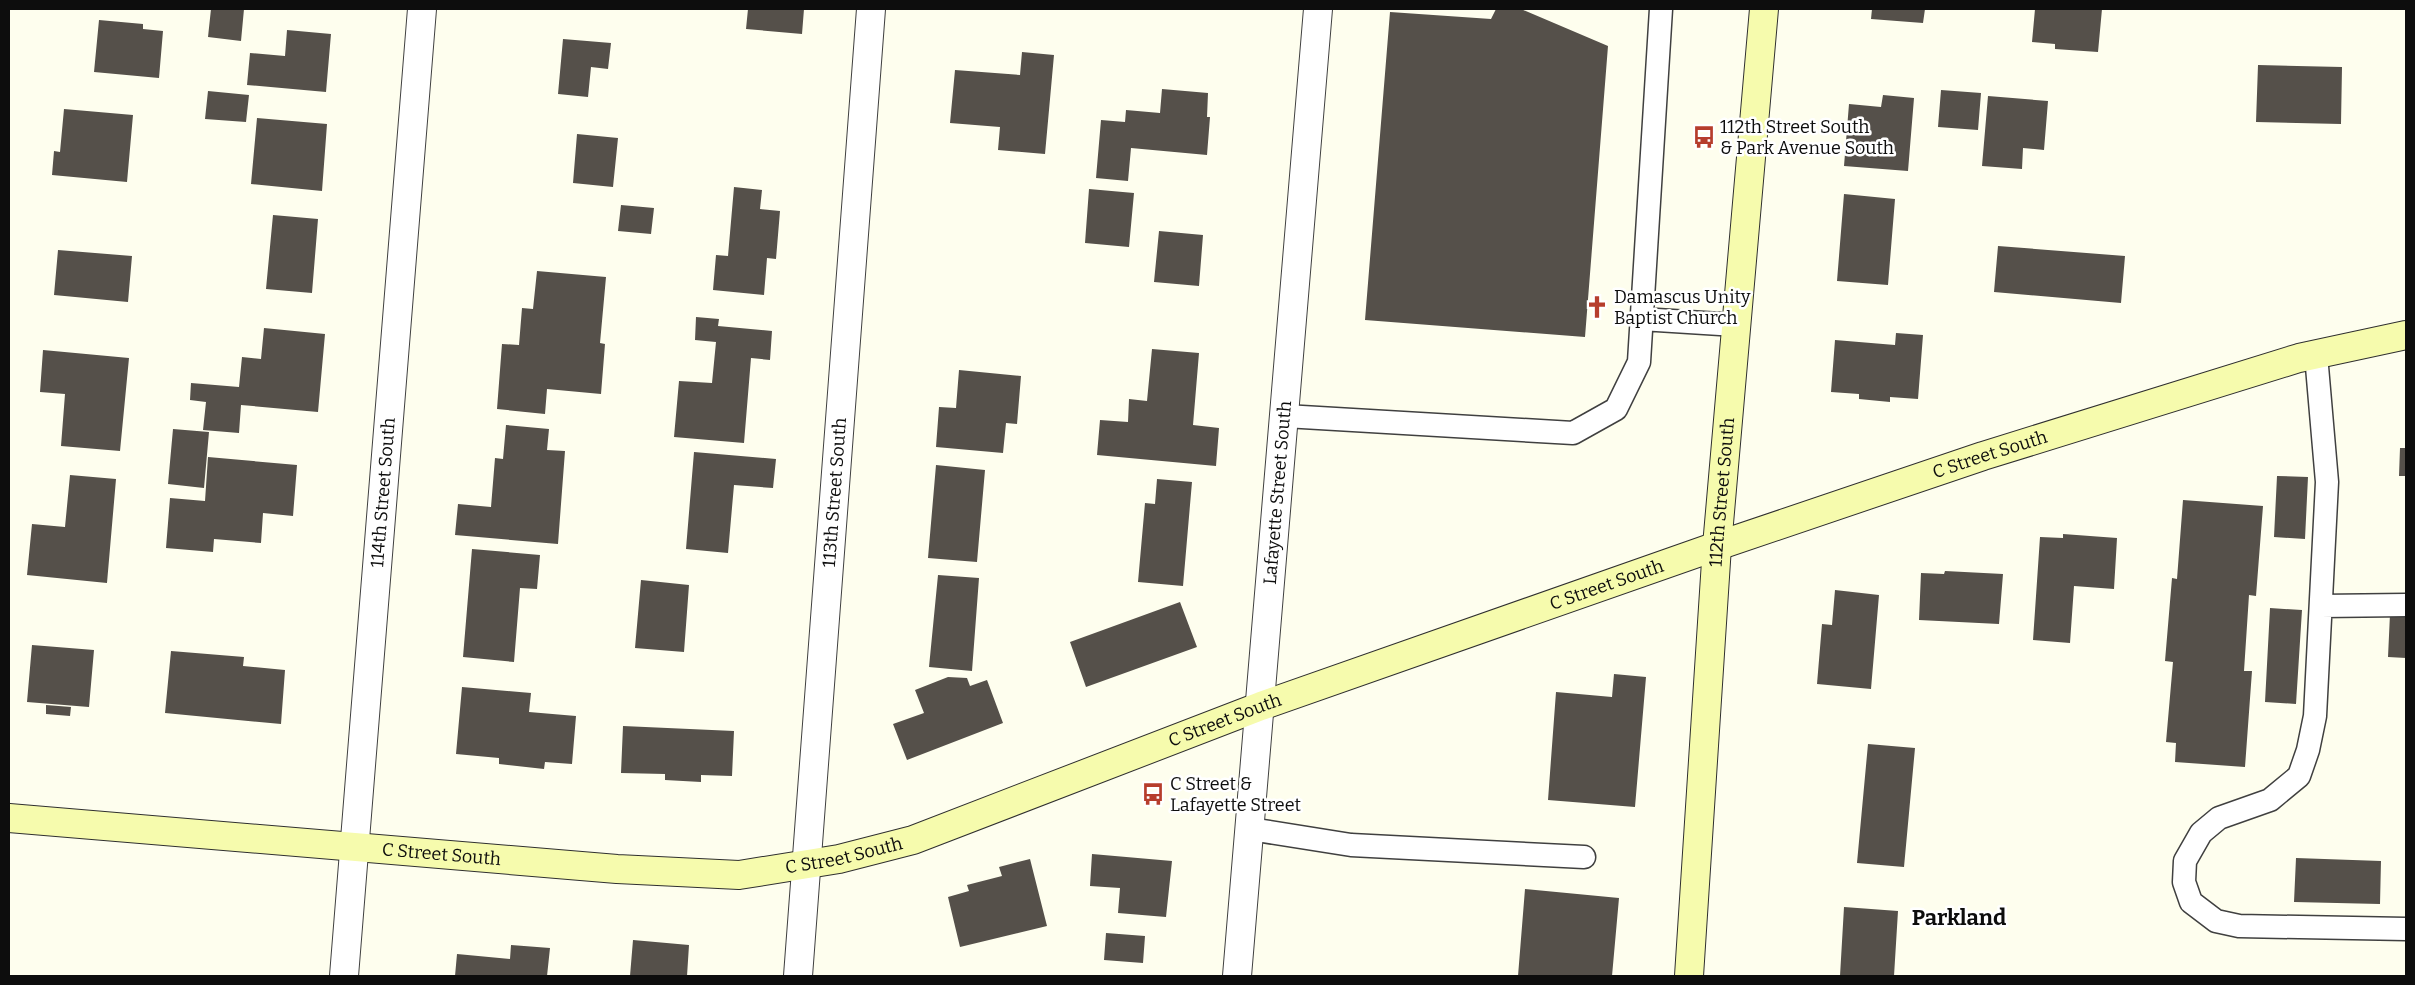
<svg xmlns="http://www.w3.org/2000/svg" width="2415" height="985" font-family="Bitter,serif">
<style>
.building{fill:#55504a}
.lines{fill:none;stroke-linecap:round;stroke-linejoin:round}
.lane-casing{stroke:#404040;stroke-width:25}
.street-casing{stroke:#404040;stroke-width:30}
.secondary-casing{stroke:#2f2f2f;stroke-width:30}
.lane{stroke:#fff;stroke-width:22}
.street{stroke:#fff;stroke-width:28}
.secondary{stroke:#f6fbad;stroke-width:28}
.labels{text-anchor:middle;stroke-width:5;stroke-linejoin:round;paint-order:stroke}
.poi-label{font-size:18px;fill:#0d0d0d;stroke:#fff;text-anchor:start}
.street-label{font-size:18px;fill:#0d0d0d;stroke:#fff}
.district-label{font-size:22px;font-weight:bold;fill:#0d0d0d;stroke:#fff}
</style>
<rect width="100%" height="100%" fill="#fefeee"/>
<path class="building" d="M 211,9 L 244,9 L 241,41 L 208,37 Z
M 748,9 L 804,9 L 802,34 L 746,29 Z
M 1496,9 L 1521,9 L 1608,46 L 1585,337 L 1365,320 L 1390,12 L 1491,19 Z
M 1872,9 L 1925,9 L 1923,23 L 1871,19 Z
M 2035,9 L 2102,9 L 2098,52 L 2055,49 L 2055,44 L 2032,42 Z
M 99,20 L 143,24 L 143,29 L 163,31 L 159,78 L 94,72 Z
M 287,30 L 331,34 L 326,92 L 247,85 L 250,53 L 285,56 Z
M 563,39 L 611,43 L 608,69 L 591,67 L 588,97 L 558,94 Z
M 1022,52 L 1054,55 L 1045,154 L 998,150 L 1000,127 L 950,123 L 955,70 L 1020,75 Z
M 2258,65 L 2342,67 L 2341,124 L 2256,122 Z
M 1162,89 L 1208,93 L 1207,117 L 1210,117 L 1207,155 L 1131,148 L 1128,181 L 1096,178 L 1101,120 L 1125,122 L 1126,110 L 1160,113 Z
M 1941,90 L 1981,93 L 1978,130 L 1938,127 Z
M 208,91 L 249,95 L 246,122 L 205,119 Z
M 1883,95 L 1914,98 L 1908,171 L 1844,166 L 1849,104 L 1881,107 Z
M 1988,96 L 2048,101 L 2044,150 L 2023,148 L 2022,169 L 1982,166 Z
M 64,109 L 133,115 L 127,182 L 52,175 L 54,151 L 60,152 Z
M 257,118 L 327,124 L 322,191 L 251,184 Z
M 577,134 L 618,138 L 613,187 L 573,183 Z
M 734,187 L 762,190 L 760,209 L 780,211 L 776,259 L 767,258 L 764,295 L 713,290 L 716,255 L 728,256 Z
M 1089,189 L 1134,193 L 1129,247 L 1085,243 Z
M 1844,194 L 1895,199 L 1888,285 L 1837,281 Z
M 621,205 L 654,208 L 651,234 L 618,231 Z
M 273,215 L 318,219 L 312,293 L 266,289 Z
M 1159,231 L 1203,235 L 1199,286 L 1154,282 Z
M 1998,246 L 2125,256 L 2121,303 L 1994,292 Z
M 58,250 L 132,256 L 128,302 L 54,295 Z
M 537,271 L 606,277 L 600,343 L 605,344 L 601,394 L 547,389 L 545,414 L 497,409 L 502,344 L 519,345 L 522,308 L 533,309 Z
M 696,317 L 719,319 L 718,326 L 772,331 L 770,360 L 751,358 L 744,443 L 674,437 L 679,381 L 712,383 L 716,342 L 695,340 Z
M 264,328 L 325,334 L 318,412 L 241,405 L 239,433 L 203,430 L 206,402 L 190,400 L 191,383 L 239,387 L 242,357 L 261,359 Z
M 1896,333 L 1923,335 L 1918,399 L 1890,397 L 1890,402 L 1859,399 L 1859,394 L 1831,392 L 1835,340 L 1895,345 Z
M 1152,349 L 1199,353 L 1193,425 L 1219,428 L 1216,466 L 1097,455 L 1100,420 L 1128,422 L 1129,399 L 1147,401 Z
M 43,350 L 129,358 L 120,451 L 61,446 L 65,394 L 40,392 Z
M 959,370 L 1021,376 L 1017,424 L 1006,423 L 1003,453 L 936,447 L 939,407 L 956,408 Z
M 506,425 L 549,429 L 547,450 L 565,451 L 558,544 L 455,535 L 458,504 L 491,507 L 495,458 L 503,459 Z
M 173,429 L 209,432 L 204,488 L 168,484 Z
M 2400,448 L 2406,448 L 2406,476 L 2399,476 Z
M 694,452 L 776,459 L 773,488 L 734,485 L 728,553 L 686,549 Z
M 208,457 L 297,465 L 293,516 L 263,513 L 261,543 L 214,539 L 213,552 L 166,548 L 170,498 L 205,501 Z
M 936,465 L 985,470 L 977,562 L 928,558 Z
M 70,475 L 116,479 L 107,583 L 27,575 L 32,524 L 65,527 Z
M 2277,476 L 2308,477 L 2305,539 L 2274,537 Z
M 1157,479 L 1192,482 L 1183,586 L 1138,582 L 1145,503 L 1155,504 Z
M 2183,500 L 2263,506 L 2256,596 L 2249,595 L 2244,671 L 2252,671 L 2245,767 L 2175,762 L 2176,743 L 2166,742 L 2173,662 L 2165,661 L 2172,578 L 2177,579 Z
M 2063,534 L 2117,538 L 2114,589 L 2074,586 L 2070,643 L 2033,640 L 2040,537 L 2063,538 Z
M 472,549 L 540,555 L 537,589 L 520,588 L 514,662 L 463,657 Z
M 1945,571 L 2003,574 L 1999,624 L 1919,620 L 1921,573 L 1944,574 Z
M 938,575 L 979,578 L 972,671 L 929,667 Z
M 641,580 L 689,585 L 684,652 L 635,648 Z
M 1835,590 L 1879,595 L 1871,689 L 1817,684 L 1822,624 L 1832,625 Z
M 1180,602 L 1197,647 L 1086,687 L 1070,642 Z
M 2270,608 L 2302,610 L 2296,704 L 2265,702 Z
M 2390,614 L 2406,615 L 2406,658 L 2388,657 Z
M 32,645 L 94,650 L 89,707 L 27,702 Z
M 171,651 L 244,657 L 243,666 L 285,670 L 281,724 L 165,713 Z
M 1614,674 L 1646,677 L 1635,807 L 1548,800 L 1556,692 L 1612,697 Z
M 948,677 L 967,678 L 970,686 L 987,680 L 1003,723 L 907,760 L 893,724 L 924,713 L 915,690 Z
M 462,687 L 531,693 L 529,712 L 576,716 L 572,764 L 545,762 L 544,769 L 499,764 L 499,758 L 456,754 Z
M 46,705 L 71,707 L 70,716 L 46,714 Z
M 623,726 L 734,731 L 732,776 L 701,775 L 701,782 L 665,780 L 665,774 L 621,773 Z
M 1868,744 L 1915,748 L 1904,867 L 1857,863 Z
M 1092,854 L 1172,861 L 1166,917 L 1118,913 L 1120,888 L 1090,886 Z
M 2296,858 L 2381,861 L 2380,904 L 2294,902 Z
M 1030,859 L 1047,926 L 960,947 L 948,897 L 969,891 L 967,885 L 1002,876 L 999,867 Z
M 1525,889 L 1619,898 L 1612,976 L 1518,976 Z
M 1844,907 L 1898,911 L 1894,976 L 1840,976 Z
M 1106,933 L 1145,936 L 1143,963 L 1104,960 Z
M 633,940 L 689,945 L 687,976 L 630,976 Z
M 511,945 L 550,948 L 547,976 L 455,976 L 457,954 L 510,959 Z"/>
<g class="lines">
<defs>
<path id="lane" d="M 1641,319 L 1736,325
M 2316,355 L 2327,482 L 2315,716 L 2308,750 L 2299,776 L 2270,800 L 2219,818 L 2201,833 L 2185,861 L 2184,882 L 2191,902 L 2216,921 L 2239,926 L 2406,929
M 1285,416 L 1573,433 L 1616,409 L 1639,362 L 1661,9
M 2321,606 L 2406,605
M 1250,829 L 1351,845 L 1584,857"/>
<g id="street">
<path id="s1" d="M 344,976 L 422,9"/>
<path id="s2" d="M 798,976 L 871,9"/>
<path id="s3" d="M 1237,976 L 1318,9"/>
</g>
<g id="secondary">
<path id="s4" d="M 9,818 L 617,869 L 739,875 L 839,859 L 913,840 L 1261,706 L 1717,546 L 1983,456 L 2299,358 L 2406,335"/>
<path id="s5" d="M 1689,976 L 1717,546 L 1764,9"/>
</g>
</defs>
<use href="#lane" class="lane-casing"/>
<use href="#street" class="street-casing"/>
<use href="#secondary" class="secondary-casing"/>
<use href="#lane" class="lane"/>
<use href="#street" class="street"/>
<use href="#secondary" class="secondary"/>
</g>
<defs>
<symbol id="bus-bare" viewBox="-9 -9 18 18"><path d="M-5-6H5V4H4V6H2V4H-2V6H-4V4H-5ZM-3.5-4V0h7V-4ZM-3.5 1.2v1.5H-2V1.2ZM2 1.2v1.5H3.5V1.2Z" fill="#b63d2c" stroke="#fff" stroke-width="2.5" paint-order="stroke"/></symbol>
<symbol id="church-bare" viewBox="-9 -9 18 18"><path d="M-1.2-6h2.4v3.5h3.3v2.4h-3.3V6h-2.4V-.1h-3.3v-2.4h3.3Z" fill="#b63d2c" stroke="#fff" stroke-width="2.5" paint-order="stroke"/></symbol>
</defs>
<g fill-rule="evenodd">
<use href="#bus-bare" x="1688" y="121" width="32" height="32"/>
<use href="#church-bare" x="1581" y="291" width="32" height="32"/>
<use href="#bus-bare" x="1137" y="778" width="32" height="32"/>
</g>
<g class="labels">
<g class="poi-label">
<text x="1720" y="133">112th Street South<tspan x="1720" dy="21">&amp; Park Avenue South</tspan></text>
<text x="1614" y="303">Damascus Unity<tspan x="1614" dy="21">Baptist Church</tspan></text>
<text x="1170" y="790">C Street &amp;<tspan x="1170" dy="21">Lafayette Street</tspan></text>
</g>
<g class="street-label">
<text dy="6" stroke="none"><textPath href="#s4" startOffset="2054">C Street South</textPath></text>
<text dy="6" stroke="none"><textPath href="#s5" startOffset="485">112th Street South</textPath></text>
<text dy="6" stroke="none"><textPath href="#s1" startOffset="485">114th Street South</textPath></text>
<text dy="6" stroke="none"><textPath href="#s2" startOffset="485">113th Street South</textPath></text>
<text dy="6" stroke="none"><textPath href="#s3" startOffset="485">Lafayette Street South</textPath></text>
<text dy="6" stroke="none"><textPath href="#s4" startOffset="1649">C Street South</textPath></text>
<text dy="6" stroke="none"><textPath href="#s4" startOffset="1244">C Street South</textPath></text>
<text dy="6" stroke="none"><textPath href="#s4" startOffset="434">C Street South</textPath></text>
<text dy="6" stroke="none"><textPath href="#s4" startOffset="839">C Street South</textPath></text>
</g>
<g class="district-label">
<text x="1959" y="925">Parkland</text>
</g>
</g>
<rect width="2415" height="985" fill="none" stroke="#0d0d0d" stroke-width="20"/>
</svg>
